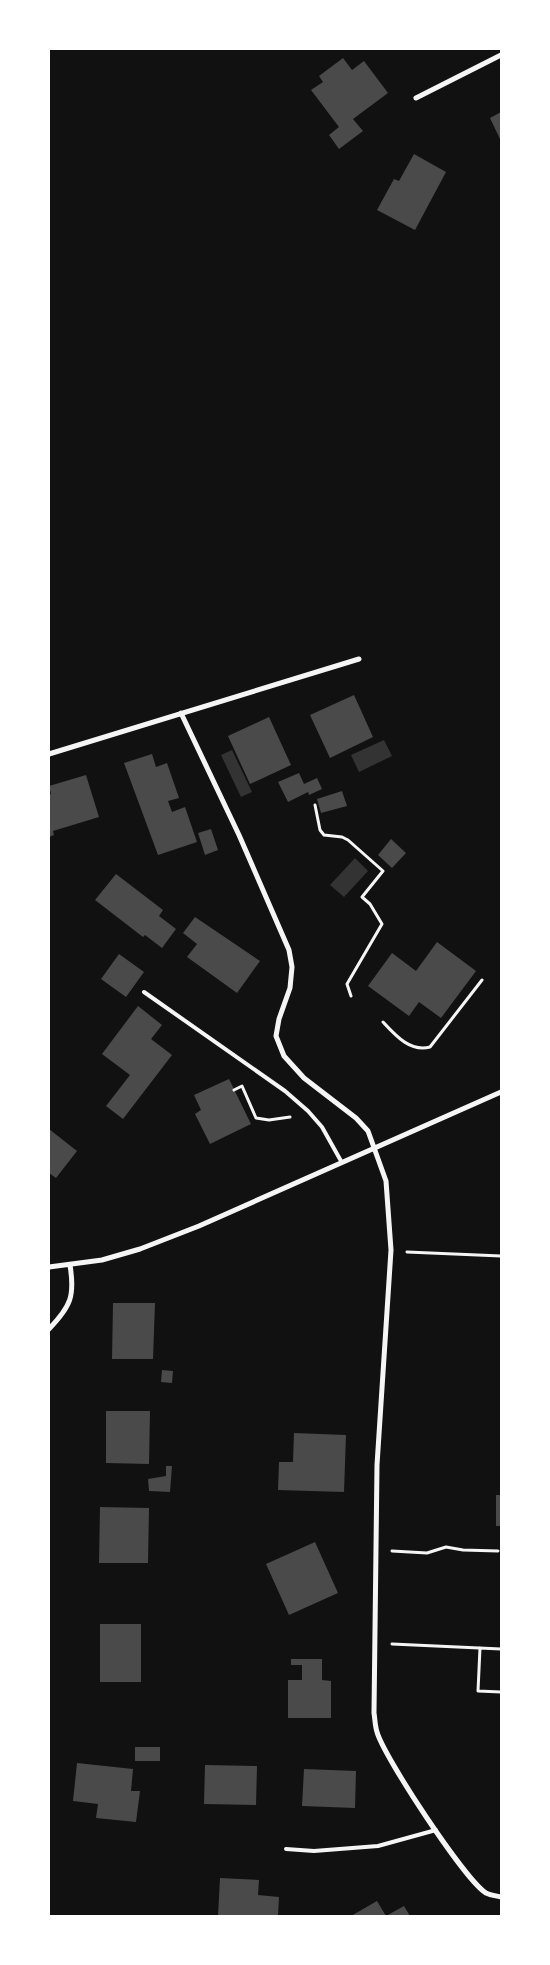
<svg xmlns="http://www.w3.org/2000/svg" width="550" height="1965" font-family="'Archivo Narrow',sans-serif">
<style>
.water{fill:#333}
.building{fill:#4a4a4a}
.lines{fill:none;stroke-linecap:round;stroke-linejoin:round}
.path{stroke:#f5f5f5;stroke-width:3}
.service{stroke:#f5f5f5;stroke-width:4}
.minor{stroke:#f5f5f5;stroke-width:5}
</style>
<rect width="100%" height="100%" fill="#111"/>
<path class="water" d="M 384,740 L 392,756 L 359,772 L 351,755 Z
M 232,750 L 252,792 L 241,797 L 221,755 Z
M 355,858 L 368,871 L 344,897 L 330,885 Z"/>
<path class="building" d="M 343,58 L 352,70 L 364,61 L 388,93 L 353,119 L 363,131 L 339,149 L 329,135 L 339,127 L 311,90 L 323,82 L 319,76 Z
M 501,112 L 501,138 L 500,139 L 490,118 Z
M 414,154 L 446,172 L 415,230 L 377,210 L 394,179 L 399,181 Z
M 354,695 L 373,737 L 330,758 L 310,715 Z
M 269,717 L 291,765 L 250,784 L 228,736 Z
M 152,754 L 156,767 L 167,763 L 179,798 L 168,801 L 172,812 L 185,807 L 197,842 L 158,855 L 124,763 Z
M 299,773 L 304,784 L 317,778 L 322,789 L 309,795 L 308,792 L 288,802 L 278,782 Z
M 86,775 L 99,817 L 53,831 L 54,835 L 49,837 L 49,795 L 51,794 L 49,786 Z
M 342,791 L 347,806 L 321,813 L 317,799 Z
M 211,829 L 218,850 L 205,855 L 198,833 Z
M 391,839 L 406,853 L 392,868 L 378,855 Z
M 116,874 L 163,910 L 159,916 L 176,929 L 162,948 L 145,935 L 143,937 L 95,900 Z
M 195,917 L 260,961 L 237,993 L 187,957 L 197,944 L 183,933 Z
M 437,942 L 476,971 L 441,1018 L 419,1002 L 409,1016 L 368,986 L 392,953 L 416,971 Z
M 119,954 L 144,972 L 126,997 L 101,979 Z
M 138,1006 L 162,1025 L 151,1039 L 172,1055 L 123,1119 L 106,1106 L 130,1075 L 102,1054 Z
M 229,1079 L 251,1124 L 210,1144 L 195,1114 L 201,1110 L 194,1095 Z
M 49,1129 L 77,1151 L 56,1178 L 49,1173 Z
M 113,1303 L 155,1303 L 153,1359 L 112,1359 Z
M 162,1370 L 173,1371 L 172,1383 L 161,1382 Z
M 106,1411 L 150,1411 L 149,1464 L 106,1463 Z
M 294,1433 L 346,1435 L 344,1492 L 278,1490 L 279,1462 L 293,1462 Z
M 166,1466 L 172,1466 L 170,1492 L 149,1491 L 148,1479 L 166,1476 Z
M 496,1495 L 501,1495 L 501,1526 L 496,1526 Z
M 100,1507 L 149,1508 L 148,1563 L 99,1563 Z
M 315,1542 L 338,1593 L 289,1615 L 266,1564 Z
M 100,1624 L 141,1624 L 141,1682 L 100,1682 Z
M 291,1659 L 322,1659 L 322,1680 L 331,1681 L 331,1718 L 288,1718 L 288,1680 L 302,1680 L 302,1665 L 291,1665 Z
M 135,1747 L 160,1747 L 160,1761 L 135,1761 Z
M 77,1763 L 133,1769 L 131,1791 L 140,1791 L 136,1822 L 96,1818 L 98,1804 L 73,1801 Z
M 205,1765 L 257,1766 L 256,1805 L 204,1804 Z
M 304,1769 L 356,1771 L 355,1808 L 302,1806 Z
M 220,1878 L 259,1880 L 258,1895 L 279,1897 L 278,1916 L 218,1916 Z
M 377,1901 L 386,1916 L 351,1916 Z
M 404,1906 L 410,1916 L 386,1916 Z"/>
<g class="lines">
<path class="path" d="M 315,805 L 320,830 L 324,835 L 342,837 L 348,840 L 383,871 L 362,897 L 370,904 L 382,924 L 347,984 L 351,996
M 383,1022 C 396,1036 410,1052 430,1047 L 482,980
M 234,1090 L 242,1086 L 256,1118 L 269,1120 L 290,1117
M 407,1252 L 501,1256
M 392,1551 L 427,1553 L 446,1547 L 463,1550 L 498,1551
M 392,1644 L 501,1649
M 480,1648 L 478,1691 L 501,1692"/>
<path class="service" d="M 144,992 L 285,1091 L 308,1111 L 322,1127 L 341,1161
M 286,1849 L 314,1851 L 378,1846 L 436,1830"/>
<path class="minor" d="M 416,98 L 501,55
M 181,713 L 239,835 L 289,950 L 292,967 L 290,988 L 279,1019 L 276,1036 L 284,1056 L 304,1078 L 356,1118 L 368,1131 L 386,1181 L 391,1250 L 377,1465 L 374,1713 C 375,1719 375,1726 377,1732 C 384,1757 465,1880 486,1893 C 490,1895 497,1896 501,1897
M 49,754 L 359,659
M 49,1267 L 102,1260 L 140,1249 L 199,1226 L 501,1092
M 49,1329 C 71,1306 75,1296 70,1265"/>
</g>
<rect width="550" height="1965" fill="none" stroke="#ffffff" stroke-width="100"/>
</svg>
